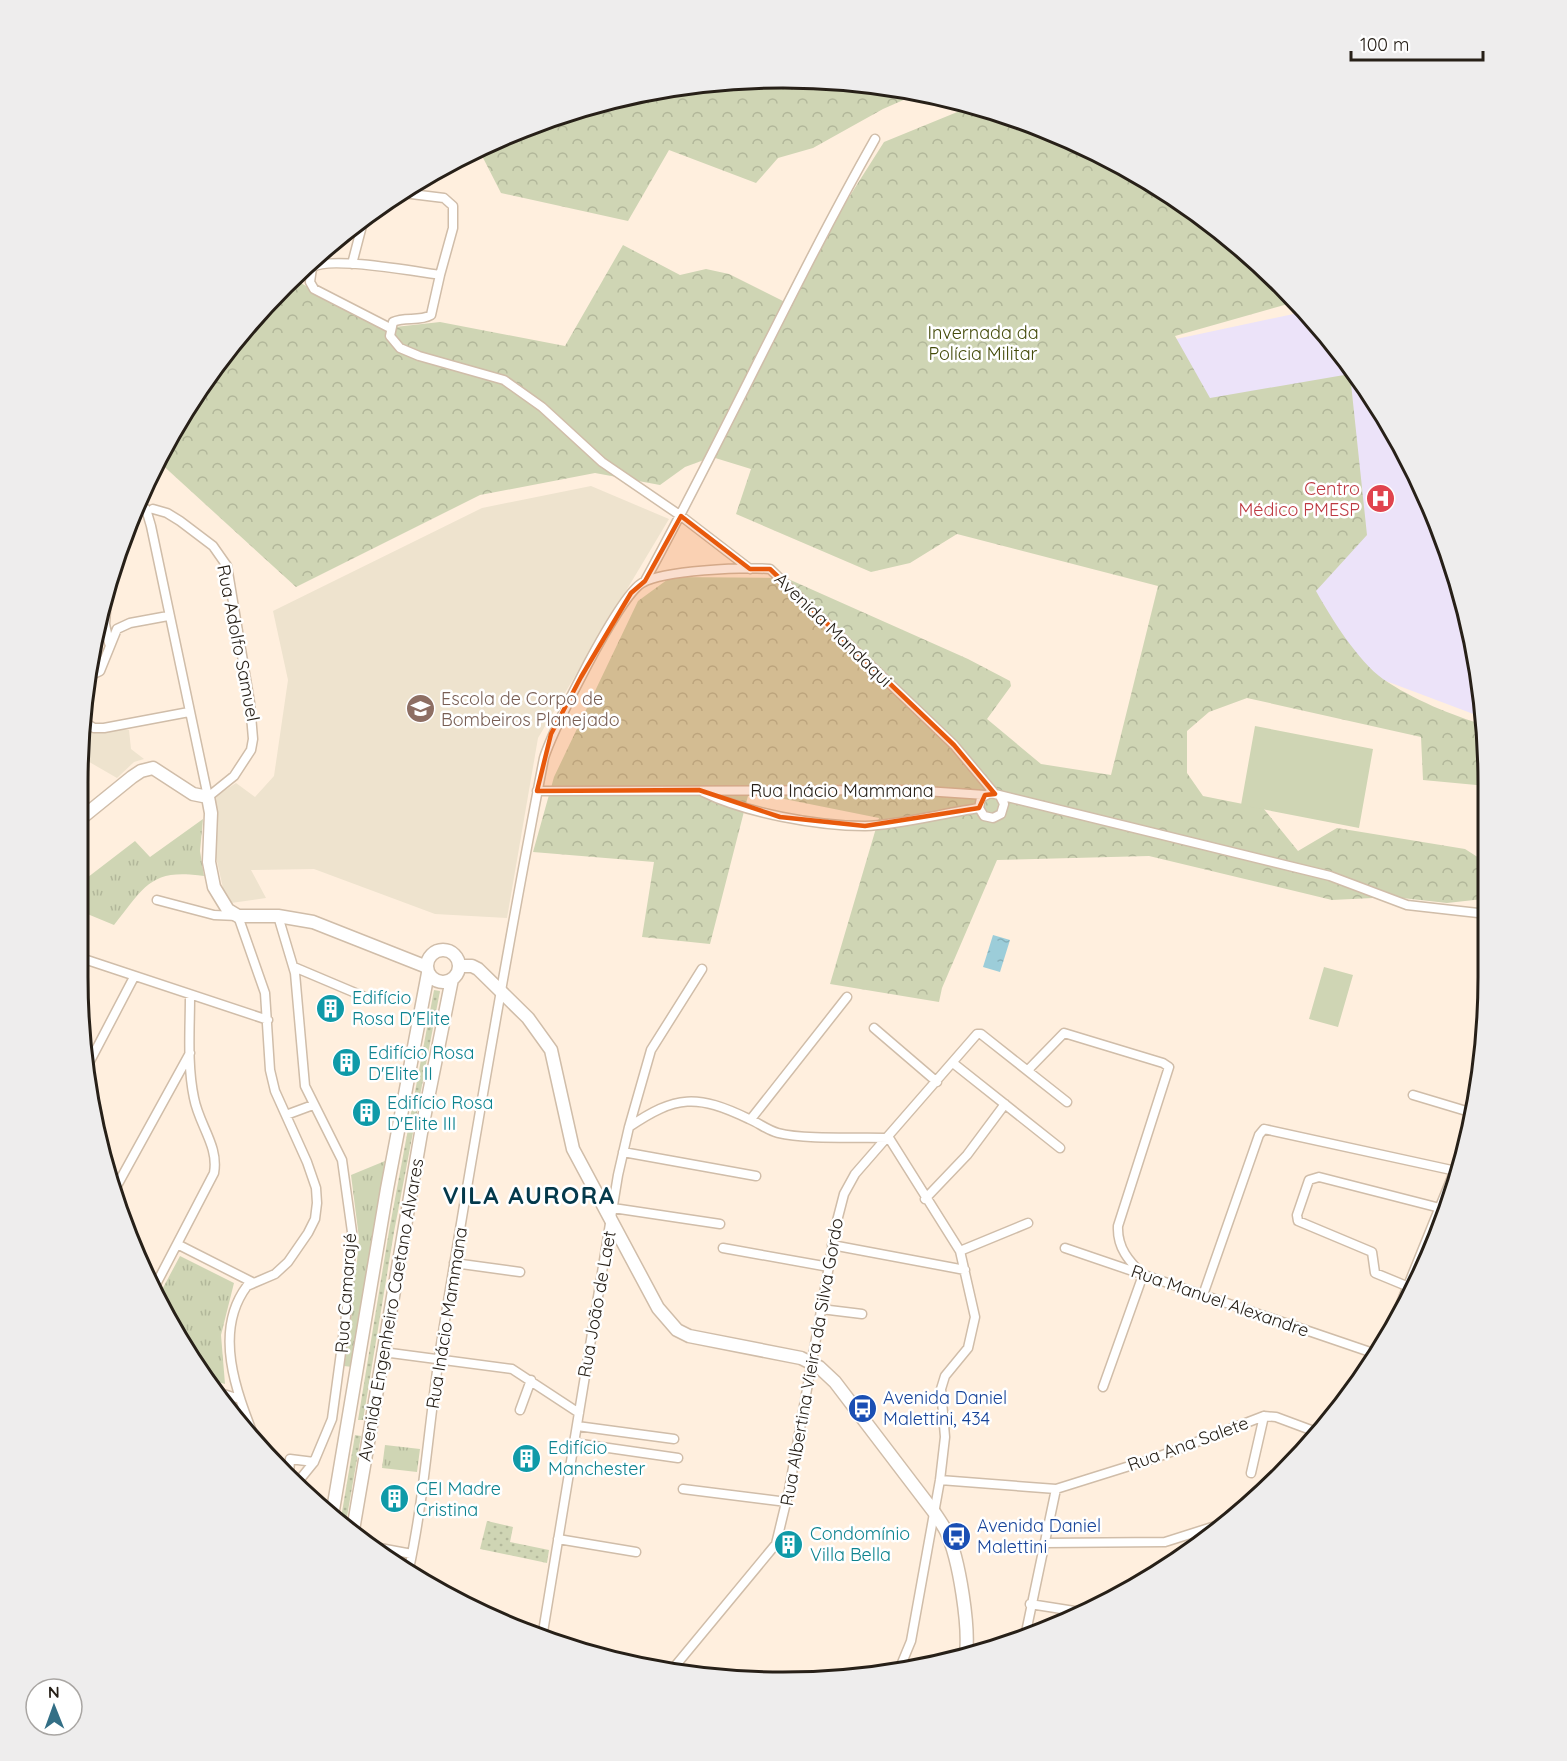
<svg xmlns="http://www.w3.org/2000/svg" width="1567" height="1761" font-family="Quicksand,sans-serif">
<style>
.education{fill:#eee3ce}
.medical{fill:#ece3f9}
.grass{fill:url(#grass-tufts)}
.forest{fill:url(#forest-crowns)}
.garden{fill:url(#garden-dots)}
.pitch{fill:#cfd5b4}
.water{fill:url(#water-ripples)}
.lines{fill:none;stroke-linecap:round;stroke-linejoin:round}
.street-casing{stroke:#d0bda9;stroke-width:11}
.secondary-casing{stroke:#d0bda9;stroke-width:15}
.street{stroke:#fff;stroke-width:8}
.secondary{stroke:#fff;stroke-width:12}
.marked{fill:#e8590c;fill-opacity:0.2;stroke:#e8590c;stroke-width:4.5;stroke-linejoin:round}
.labels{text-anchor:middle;stroke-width:5;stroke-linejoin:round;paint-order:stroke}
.park-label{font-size:18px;fill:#444b0a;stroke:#fff}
.health-label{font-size:18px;fill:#be3a42;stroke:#fff;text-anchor:end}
.street-label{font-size:18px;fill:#272018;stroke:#fff}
.education-label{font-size:18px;fill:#785e54;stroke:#fff;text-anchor:start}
.culture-label{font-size:18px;fill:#0d838f;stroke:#fff;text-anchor:start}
.transit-label{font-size:18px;fill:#164399;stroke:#fff;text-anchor:start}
.district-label{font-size:24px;font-weight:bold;letter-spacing:1.5px;fill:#04394b;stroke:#fff}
.rim{fill:none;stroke:#272018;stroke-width:3}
</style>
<defs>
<pattern id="grass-tufts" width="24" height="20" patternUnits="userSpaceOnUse" patternTransform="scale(1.5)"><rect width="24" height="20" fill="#cfd5b4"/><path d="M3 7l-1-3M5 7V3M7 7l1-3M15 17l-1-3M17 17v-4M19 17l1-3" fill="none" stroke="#b2b79a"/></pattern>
<pattern id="forest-crowns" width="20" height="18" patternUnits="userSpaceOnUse" patternTransform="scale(1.5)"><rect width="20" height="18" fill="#cfd5b4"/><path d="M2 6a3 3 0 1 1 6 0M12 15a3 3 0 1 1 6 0" fill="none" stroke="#b2b79a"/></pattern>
<pattern id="garden-dots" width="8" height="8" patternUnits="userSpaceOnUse" patternTransform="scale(1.5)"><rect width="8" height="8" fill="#cfd5b4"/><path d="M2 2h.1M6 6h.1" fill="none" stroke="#b2b79a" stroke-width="1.8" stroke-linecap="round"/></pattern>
<pattern id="water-ripples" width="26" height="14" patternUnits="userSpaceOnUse" patternTransform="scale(1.5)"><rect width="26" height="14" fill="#9ccdd9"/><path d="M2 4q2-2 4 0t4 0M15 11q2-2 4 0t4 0" fill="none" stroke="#86b0ba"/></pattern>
</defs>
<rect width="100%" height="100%" fill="#ffefde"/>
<path class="education" d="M 591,486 L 669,519 L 538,738 L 507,918 L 435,914 L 314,869 L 251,870 L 266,898 L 231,903 L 223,888 L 214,848 L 216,796 L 236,783 L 255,797 L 274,776 L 288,680 L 273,611 L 482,508 Z
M 81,725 L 129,730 L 131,749 L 144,759 L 134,762 L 117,778 L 79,756 Z"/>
<path class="medical" d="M 1303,312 L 1343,354 L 1416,471 L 1465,601 L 1484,718 L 1370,675 L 1294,567 L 1188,431 L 1148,345 Z"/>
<path class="grass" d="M 203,819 L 200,851 L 204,876 C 151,868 145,886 114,925 L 85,913 L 78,939 L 79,884 L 135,841 L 150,857 Z
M 385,1161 L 352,1367 L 344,1366 L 352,1311 L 348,1303 L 357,1261 L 359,1238 L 351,1175 Z
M 180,1256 L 234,1283 L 221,1335 L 225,1384 L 211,1380 L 157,1299 Z
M 385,1445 L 420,1449 L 417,1472 L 382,1468 Z"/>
<path class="forest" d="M 737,80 L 875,84 L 917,94 L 883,109 L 813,148 L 778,158 L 756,183 L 669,150 L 628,221 L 501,193 L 478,148 L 601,102 Z
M 972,106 L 1010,115 L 1136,172 L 1248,253 L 1295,302 L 1175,336 L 1210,398 L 1350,374 L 1367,535 L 1316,591 C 1331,618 1358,661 1383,679 C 1412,699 1453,716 1485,725 L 1487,786 L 1423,780 L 1421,737 L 1247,698 L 1209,712 L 1187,731 L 1187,773 L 1203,796 L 1263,808 L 1298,851 L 1337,828 L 1465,849 L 1487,863 L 1483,899 L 1447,903 L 1393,897 L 1332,900 L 1149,856 L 997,860 L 942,988 L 939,1002 L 830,984 L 879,818 L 749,792 L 710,944 L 642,937 L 654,862 L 533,852 L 554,777 L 638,601 L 671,577 L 786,578 L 968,659 L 1010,681 L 1011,686 L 987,719 L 1041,764 L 1111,775 L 1158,586 L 957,534 L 910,563 L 871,572 L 736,514 L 751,469 L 712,457 L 685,467 L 660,485 L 595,473 L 480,495 L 296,587 L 158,461 L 173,430 L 253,319 L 297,277 L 301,283 L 354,314 L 386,328 L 440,322 L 565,346 L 623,245 L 680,275 L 706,269 L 729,274 L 783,301 L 884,142 Z"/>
<path class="garden" d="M 434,990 L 440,991 L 394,1232 L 363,1420 L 358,1420 L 389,1231 Z
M 355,1435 L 361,1436 L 345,1528 L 340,1524 Z
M 487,1521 L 513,1527 L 510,1542 L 549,1550 L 547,1563 L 480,1549 Z"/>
<path class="pitch" d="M 1255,726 L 1373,749 L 1359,828 L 1241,805 Z
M 1324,967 L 1353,975 L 1338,1027 L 1309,1019 Z"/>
<path class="water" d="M 993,935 L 1010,940 L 1000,972 L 983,967 Z"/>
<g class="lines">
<defs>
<path id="street" d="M 403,193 L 444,198 L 453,206 L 453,228 L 440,275
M 352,264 L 364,218
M 390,328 L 314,289 L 310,282 L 312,268 C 327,255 418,272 440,275 L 431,315 C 419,322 405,316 393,322 L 390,336 L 400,348 L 419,356 L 504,380 L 542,407 L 602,462 L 681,516 L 750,569
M 134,509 L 146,509 L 151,526 L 208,797 L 234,776 L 251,750 L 253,739 L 250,703 L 227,566 L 213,546 L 180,521 L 167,513 L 153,509
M 645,581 C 725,435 793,284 875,139
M 107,596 L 105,624 L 109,643
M 87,677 L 100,671 L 117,629 L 130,623 L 168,616
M 82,721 L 94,728 L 104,728 L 189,712
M 537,791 L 910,790 L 985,795
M 703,792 C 746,813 817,826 865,826 C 899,825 944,813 979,808
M 1000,796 L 1004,804 L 1001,814 L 993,818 L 984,816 L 979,808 L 981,798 L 990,793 L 995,794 L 1330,876 L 1407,905 L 1487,914
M 157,900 L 214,915 L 238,916 L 265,993 L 270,1070 L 275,1091 L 307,1162 L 316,1188 L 317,1203 L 315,1219 L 308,1233 L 288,1262 L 275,1274 L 247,1286 C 211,1334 239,1398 258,1447
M 278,916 L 295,973 L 305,1086 L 342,1160 L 352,1232 L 347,1308 L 332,1419 L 314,1462 L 297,1483
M 78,957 L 268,1020
M 294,967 L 365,997
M 874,1028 L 937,1082
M 89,1063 L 134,977
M 953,1063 L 1060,1148
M 1028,1070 L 1064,1033 L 1163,1063 L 1169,1067 L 1118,1226 C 1117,1248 1129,1261 1143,1275 L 1103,1387
M 1413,1095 L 1473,1113
M 286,1115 L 313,1105
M 751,1119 L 847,997
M 629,1127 L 651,1050 L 702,969
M 889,1138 L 960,1251 L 975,1317 L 968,1348 L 945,1376 L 941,1389 L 945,1437 L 940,1480 L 911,1641 L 899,1670
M 623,1152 L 756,1176
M 114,1191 L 190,1053
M 925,1199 L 967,1155 L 1005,1104
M 613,1208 L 720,1224
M 177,1244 L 252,1282
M 832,1245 L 965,1270
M 723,1248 L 829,1267
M 1065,1248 L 1376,1354
M 960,1251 L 1028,1223
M 454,1263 L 520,1272
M 1409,1287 L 1375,1273 L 1372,1252 L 1298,1221 L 1297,1215 L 1309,1180 L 1319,1177 L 1440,1208
M 152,1292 L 214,1173 C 219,1146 199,1125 194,1098 C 187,1065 190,1029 190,996
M 1203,1295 L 1259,1135 L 1264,1129 L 1456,1171
M 821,1309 L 862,1314
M 383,1352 L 512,1369 L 579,1413
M 220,1393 L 240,1399
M 520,1410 L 531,1380
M 577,1426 L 674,1439
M 574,1443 L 678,1458
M 1251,1473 L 1264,1416
M 289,1476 L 290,1459 L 314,1462
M 940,1480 L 1056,1489 L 1155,1458 L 1264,1416 L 1276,1417 L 1319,1433
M 683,1489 L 787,1502
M 558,1539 L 636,1552
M 1044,1543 L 1165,1542 L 1228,1522
M 369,1546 L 412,1554
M 409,1569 C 425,1494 429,1419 441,1344 C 473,1149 506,953 544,758 C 553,728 619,596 642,583 C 664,570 744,567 770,569 L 954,745 L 995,794
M 1030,1604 L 1087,1613
M 1025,1637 L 1056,1489
M 542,1638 L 618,1175 L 629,1127 C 676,1095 697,1094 749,1119 C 759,1123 767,1130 778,1133 C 805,1140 859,1137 889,1138
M 671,1671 L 776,1544 L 789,1490 L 837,1221 L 844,1194 L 855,1174 L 977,1034 L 981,1034 L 1067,1102"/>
<path id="secondary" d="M 79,820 L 132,777 L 141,771 L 153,768 L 193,794 L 208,797 L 211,813 L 209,862 L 214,887 L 228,910 L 238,916 L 278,916 L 313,922 L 427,967
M427 966a16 16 0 1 1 32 0a16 16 0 1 1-32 0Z
M 459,966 L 472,966 L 478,969 L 528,1018 L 551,1050 L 573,1149 L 658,1308 L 677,1330 L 689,1336 L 801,1358 L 819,1367 L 835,1382 L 934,1512 C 938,1518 943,1525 946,1531 C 959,1557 971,1632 965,1659
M 1395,1323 L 1468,1143
M 332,1516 L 387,1189 L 428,973
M 352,1536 L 421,1133 L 452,979"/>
</defs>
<use href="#street" class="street-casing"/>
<use href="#secondary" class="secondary-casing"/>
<use href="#street" class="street"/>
<use href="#secondary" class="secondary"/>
</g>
<path class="marked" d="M 681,516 L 750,569 L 770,569 L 954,745 L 995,794 L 985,795 L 979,808 L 865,826 L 780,817 L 699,790 L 537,791 L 551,734 L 581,677 L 631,593 L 645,581 Z"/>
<defs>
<symbol id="hospital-disc" viewBox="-11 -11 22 22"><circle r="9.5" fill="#e0444e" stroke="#fff"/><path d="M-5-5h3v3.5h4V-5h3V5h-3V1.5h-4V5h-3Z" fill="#fff"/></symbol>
<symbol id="school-disc" viewBox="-11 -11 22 22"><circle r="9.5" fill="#8d6e63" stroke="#fff"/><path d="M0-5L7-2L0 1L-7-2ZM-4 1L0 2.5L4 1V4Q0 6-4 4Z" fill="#fff"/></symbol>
<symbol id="building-disc" viewBox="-11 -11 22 22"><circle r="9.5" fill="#0f9aa8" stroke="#fff"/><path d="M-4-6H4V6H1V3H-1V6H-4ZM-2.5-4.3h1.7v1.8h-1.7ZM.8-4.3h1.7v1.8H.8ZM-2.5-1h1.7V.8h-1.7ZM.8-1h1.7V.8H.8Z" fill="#fff"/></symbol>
<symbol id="bus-disc" viewBox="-11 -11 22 22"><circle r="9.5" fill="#1a4fb4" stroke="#fff"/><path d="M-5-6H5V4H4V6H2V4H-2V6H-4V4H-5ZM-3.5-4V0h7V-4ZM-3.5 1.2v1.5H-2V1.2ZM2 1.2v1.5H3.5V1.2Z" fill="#fff"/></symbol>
</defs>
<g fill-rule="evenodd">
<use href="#hospital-disc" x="1364" y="482" width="33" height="33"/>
<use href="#school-disc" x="404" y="692" width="33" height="33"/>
<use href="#building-disc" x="314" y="992" width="33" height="33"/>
<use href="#building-disc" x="330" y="1046" width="33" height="33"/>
<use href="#building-disc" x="350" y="1096" width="33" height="33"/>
<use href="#bus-disc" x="846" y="1392" width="33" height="33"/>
<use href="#building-disc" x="510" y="1442" width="33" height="33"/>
<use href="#building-disc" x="378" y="1482" width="33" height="33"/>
<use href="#bus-disc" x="940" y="1520" width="33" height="33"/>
<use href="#building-disc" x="772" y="1528" width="33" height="33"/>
</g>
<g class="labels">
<g class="park-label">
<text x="983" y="339">Invernada da<tspan x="983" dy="21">Polícia Militar</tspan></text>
</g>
<g class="health-label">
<text x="1360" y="495">Centro<tspan x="1360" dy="21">Médico PMESP</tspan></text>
</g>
<g class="street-label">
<text transform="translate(833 630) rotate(44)" y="6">Avenida Mandaqui</text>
<text transform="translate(238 643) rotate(79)" y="6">Rua Adolfo Samuel</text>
<text x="842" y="797">Rua Inácio Mammana</text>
<text transform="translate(346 1293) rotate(-86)" y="6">Rua Camarajé</text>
<text transform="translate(1220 1301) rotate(19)" y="6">Rua Manuel Alexandre</text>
<text transform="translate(597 1304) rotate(-80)" y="6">Rua João de Laet</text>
<text transform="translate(391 1310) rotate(-80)" y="6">Avenida Engenheiro Caetano Alvares</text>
<text transform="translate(447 1318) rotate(-81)" y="6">Rua Inácio Mammana</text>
<text transform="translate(812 1362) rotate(-80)" y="6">Rua Albertina Vieira da Silva Gordo</text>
<text transform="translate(1188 1444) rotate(-20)" y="6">Rua Ana Salete</text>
</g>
<g class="education-label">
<text x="441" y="705">Escola de Corpo de<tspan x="441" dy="21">Bombeiros Planejado</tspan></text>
</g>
<g class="culture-label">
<text x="352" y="1004">Edifício<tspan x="352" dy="21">Rosa D'Elite</tspan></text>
<text x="368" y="1059">Edifício Rosa<tspan x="368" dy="21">D'Elite II</tspan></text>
<text x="387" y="1109">Edifício Rosa<tspan x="387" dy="21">D'Elite III</tspan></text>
<text x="548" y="1454">Edifício<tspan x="548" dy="21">Manchester</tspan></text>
<text x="416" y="1495">CEI Madre<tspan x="416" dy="21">Cristina</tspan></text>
<text x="810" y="1540">Condomínio<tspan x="810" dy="21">Villa Bella</tspan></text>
</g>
<g class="transit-label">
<text x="883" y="1404">Avenida Daniel<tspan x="883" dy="21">Malettini, 434</tspan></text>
<text x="977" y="1532">Avenida Daniel<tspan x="977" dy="21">Malettini</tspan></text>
</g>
<g class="district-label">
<text x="529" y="1204">VILA AURORA</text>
</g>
</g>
<path d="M0 0H1567V1761H0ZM783 88H783A695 695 0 0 1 1478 783V977A695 695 0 0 1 783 1672H783A695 695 0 0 1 88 977V783A695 695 0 0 1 783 88Z" fill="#eeeded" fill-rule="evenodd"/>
<path class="rim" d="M783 88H783A695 695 0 0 1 1478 783V977A695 695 0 0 1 783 1672H783A695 695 0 0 1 88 977V783A695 695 0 0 1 783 88Z"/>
<g transform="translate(54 1707) rotate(359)"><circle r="28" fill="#ffffff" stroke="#a9a6a3" stroke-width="1.5"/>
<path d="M0-4.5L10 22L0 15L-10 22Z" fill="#336f86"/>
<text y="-9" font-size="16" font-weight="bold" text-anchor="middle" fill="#272018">N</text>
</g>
<path d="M1351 51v9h132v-9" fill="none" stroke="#272018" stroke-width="3"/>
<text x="1360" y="51" font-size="18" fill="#272018" stroke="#ffffff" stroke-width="4.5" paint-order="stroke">100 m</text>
</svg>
